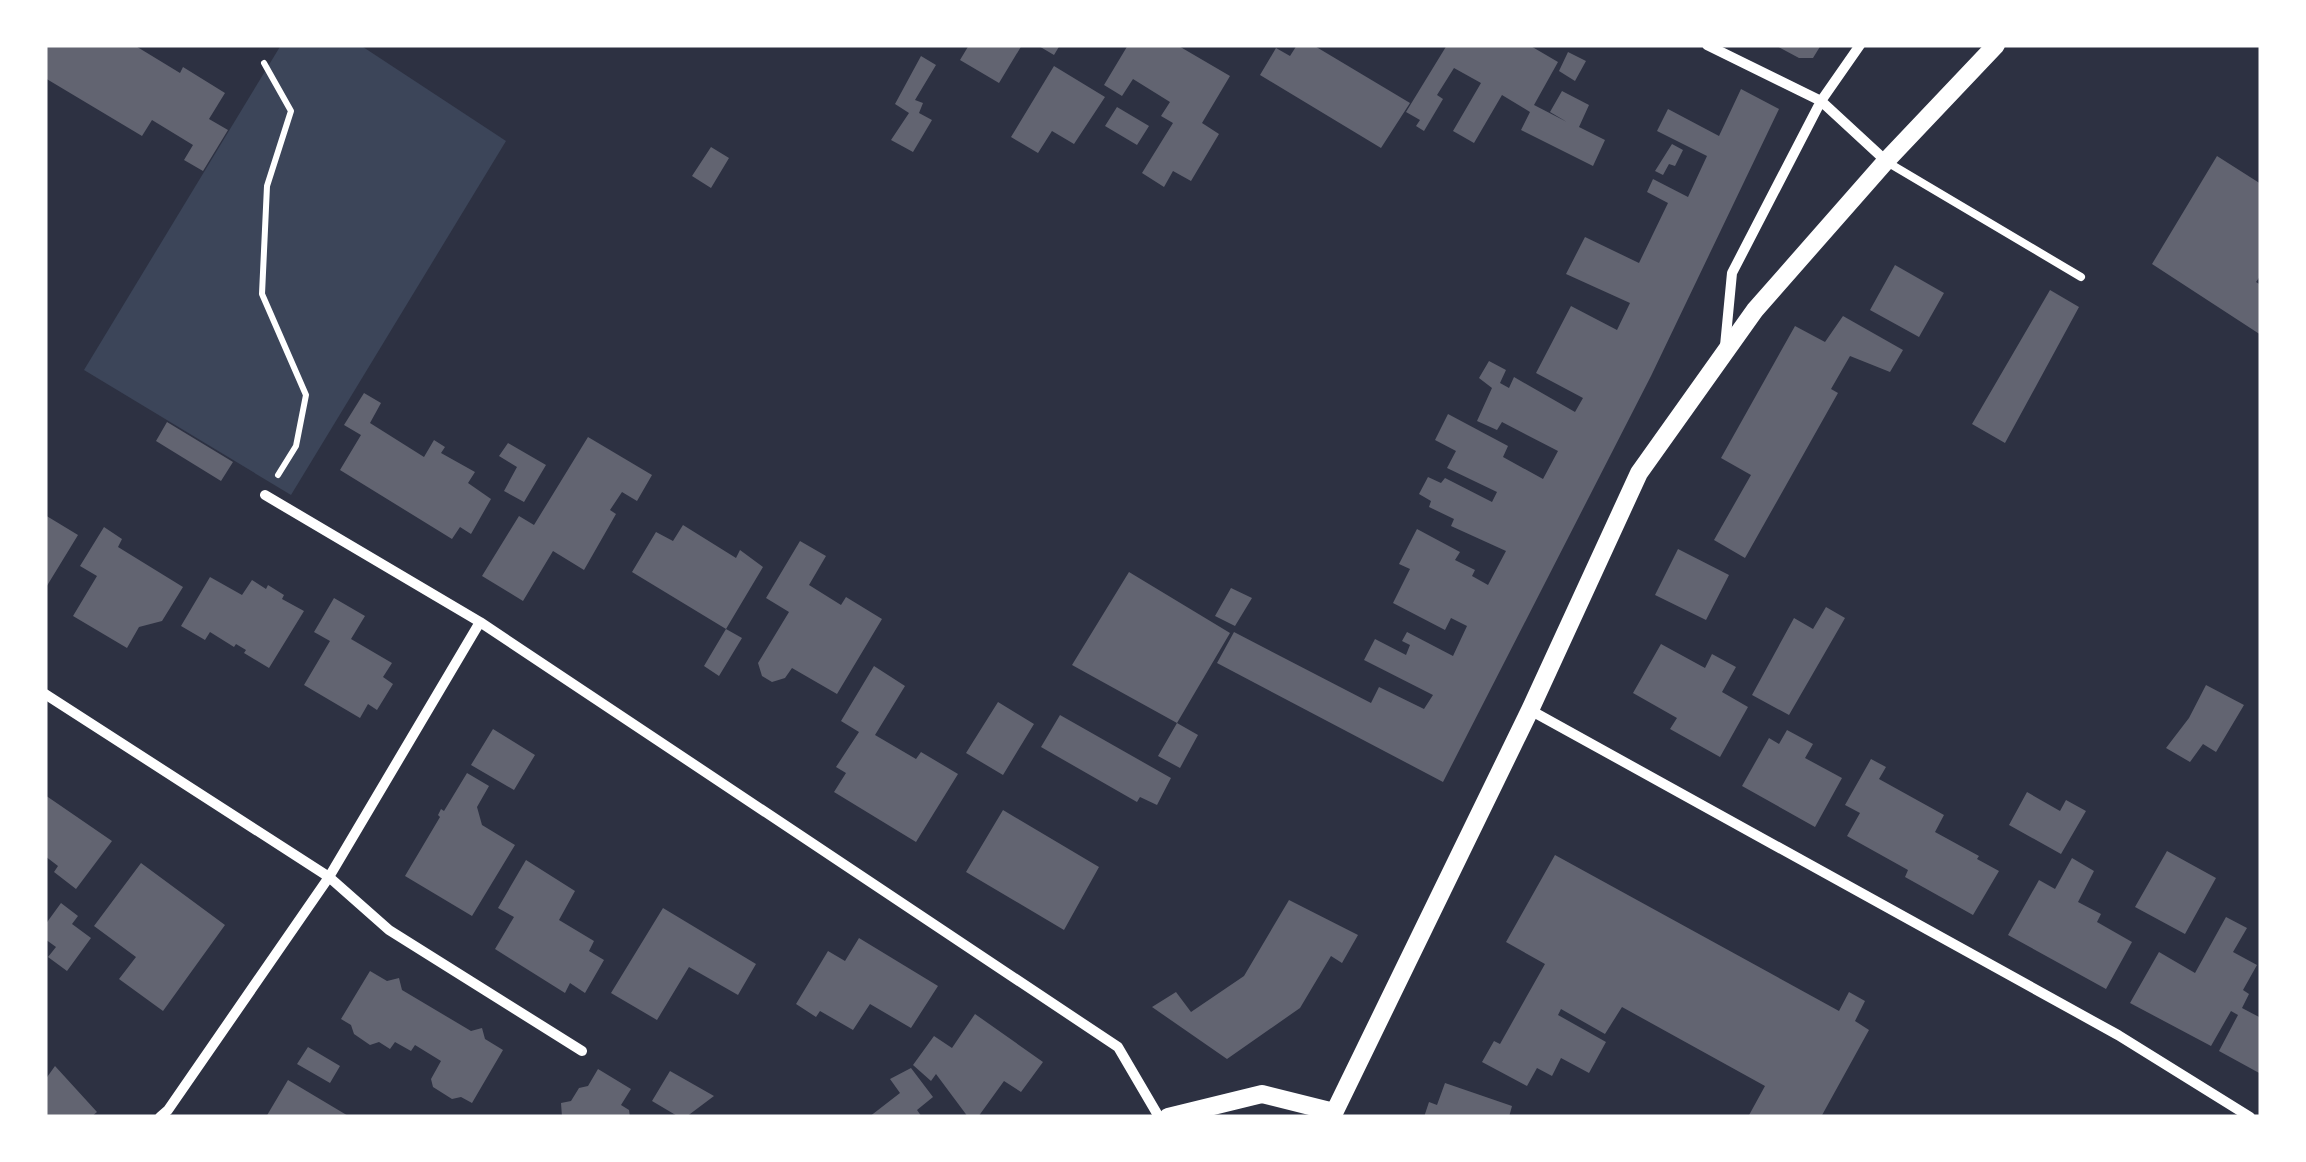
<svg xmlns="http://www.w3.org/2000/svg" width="2306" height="1162" font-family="Jost,sans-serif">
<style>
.green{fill:#3c4559}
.building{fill:#626471}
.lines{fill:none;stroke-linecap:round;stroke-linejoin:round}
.path{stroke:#fff;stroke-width:6}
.service{stroke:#fff;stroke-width:8}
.minor{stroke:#fff;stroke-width:10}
.tertiary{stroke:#fff;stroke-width:18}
</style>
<rect width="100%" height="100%" fill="#2d3142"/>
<path class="green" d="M 281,45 L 360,45 L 506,141 L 291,495 L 84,370 Z"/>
<path class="building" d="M 45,45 L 134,45 L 180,73 L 183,67 L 225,93 L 209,119 L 228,130 L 203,171 L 184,160 L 193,145 L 152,120 L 142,136 L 45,78 Z
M 969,45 L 1022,45 L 999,83 L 960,60 Z
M 1037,45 L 1060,45 L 1054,55 Z
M 1128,45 L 1177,45 L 1230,76 L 1202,123 L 1219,134 L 1191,181 L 1173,171 L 1164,187 L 1142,173 L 1173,123 L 1161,116 L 1170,102 L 1133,79 L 1122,96 L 1104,85 Z
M 1297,45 L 1313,45 L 1410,103 L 1381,148 L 1260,75 L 1276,48 L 1290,56 Z
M 1447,45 L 1529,45 L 1558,62 L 1534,105 L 1567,122 L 1550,112 L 1562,91 L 1589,105 L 1579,127 L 1605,140 L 1593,166 L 1521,130 L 1530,112 L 1502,95 L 1474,143 L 1453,131 L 1481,83 L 1454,68 L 1437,95 L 1443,99 L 1424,131 L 1416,126 L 1420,120 L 1406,112 Z
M 1775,45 L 1821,45 L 1813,58 L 1799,58 Z
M 1568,52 L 1586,61 L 1575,81 L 1559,71 Z
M 921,56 L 936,65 L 915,100 L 923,103 L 919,113 L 932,120 L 913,152 L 891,140 L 909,113 L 895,104 Z
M 1054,66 L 1105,97 L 1074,144 L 1052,131 L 1038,153 L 1011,137 Z
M 1741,89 L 1779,109 L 1651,376 L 1443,782 L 1217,663 L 1234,632 L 1371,703 L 1379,687 L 1424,709 L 1433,695 L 1364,660 L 1375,639 L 1406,655 L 1410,645 L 1402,641 L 1407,632 L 1453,656 L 1467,626 L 1451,618 L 1445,630 L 1393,603 L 1410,569 L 1399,564 L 1417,529 L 1460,552 L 1455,560 L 1475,570 L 1472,576 L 1488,585 L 1506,551 L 1451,526 L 1454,519 L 1429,507 L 1431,501 L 1419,494 L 1428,477 L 1441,483 L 1445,478 L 1492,502 L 1497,492 L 1447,468 L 1456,451 L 1435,440 L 1448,414 L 1508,446 L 1503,457 L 1543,479 L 1558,451 L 1502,422 L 1497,430 L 1477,421 L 1492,388 L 1479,378 L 1489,361 L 1506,370 L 1500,383 L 1509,388 L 1514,377 L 1575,412 L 1583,398 L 1536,373 L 1571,306 L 1617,330 L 1630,303 L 1566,274 L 1585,237 L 1639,263 L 1668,203 L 1647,192 L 1653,179 L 1688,197 L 1707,156 L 1657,131 L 1668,109 L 1719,136 Z
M 1117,107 L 1149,126 L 1137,145 L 1105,126 Z
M 1672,144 L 1683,150 L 1675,166 L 1669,164 L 1663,175 L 1655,171 Z
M 711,147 L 729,158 L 711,188 L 692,176 Z
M 2217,156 L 2261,184 L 2261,275 L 2256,282 L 2261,285 L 2261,335 L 2152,264 Z
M 1895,265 L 1944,293 L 1919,337 L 1870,310 Z
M 2050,290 L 2079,307 L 2005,443 L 1972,424 Z
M 1843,316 L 1903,350 L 1890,372 L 1850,356 L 1831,389 L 1838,393 L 1745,558 L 1714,540 L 1751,475 L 1721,458 L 1795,326 L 1825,342 Z
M 364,393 L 381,403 L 370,423 L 424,457 L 434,440 L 445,447 L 441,453 L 475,472 L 468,483 L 491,499 L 471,534 L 460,527 L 452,539 L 340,470 L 361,435 L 344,425 Z
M 167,422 L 233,462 L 221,481 L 156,441 Z
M 588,437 L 652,475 L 637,501 L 622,492 L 610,510 L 616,514 L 584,570 L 553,551 L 523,601 L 482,576 L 519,516 L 534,525 Z
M 508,443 L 546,465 L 524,502 L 504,491 L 517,467 L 499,456 Z
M 45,515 L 78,535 L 45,589 Z
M 683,525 L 736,558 L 740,550 L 763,567 L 726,629 L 632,572 L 656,532 L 673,541 Z
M 104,527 L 122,539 L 118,547 L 183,587 L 162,621 L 139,627 L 127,648 L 73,616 L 97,576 L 80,566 Z
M 800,541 L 826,556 L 809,585 L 841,605 L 846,597 L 882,619 L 837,694 L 792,668 L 785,678 L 772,682 L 762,676 L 758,663 L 789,612 L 766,598 Z
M 1678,549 L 1729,575 L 1706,620 L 1655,595 Z
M 1129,572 L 1230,633 L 1177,723 L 1072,665 Z
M 210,577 L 242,595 L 252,580 L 266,589 L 268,585 L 284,595 L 282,599 L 304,611 L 269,668 L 244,653 L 246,650 L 236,644 L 234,647 L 210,632 L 205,640 L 181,626 Z
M 1231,588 L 1252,598 L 1235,626 L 1215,616 Z
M 334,598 L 365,616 L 351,639 L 392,663 L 383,677 L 393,684 L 377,710 L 368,704 L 360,718 L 304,685 L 330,641 L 314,632 Z
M 1826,607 L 1845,618 L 1789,715 L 1752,695 L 1794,618 L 1813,629 Z
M 726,629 L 742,638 L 719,676 L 704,666 Z
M 1661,644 L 1705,668 L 1712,654 L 1736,667 L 1722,692 L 1748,707 L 1720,757 L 1670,729 L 1677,718 L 1633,693 Z
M 874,666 L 905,686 L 875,735 L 916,759 L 921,752 L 958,774 L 916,842 L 834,792 L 846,773 L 836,767 L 859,732 L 841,721 Z
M 2206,685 L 2244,705 L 2216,752 L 2203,744 L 2190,762 L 2166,748 L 2189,718 Z
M 998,702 L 1034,724 L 1003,775 L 966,753 Z
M 1060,715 L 1171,778 L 1157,805 L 1140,797 L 1137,802 L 1041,747 Z
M 1177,723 L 1198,735 L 1180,768 L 1158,756 Z
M 493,729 L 535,755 L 514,790 L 471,765 Z
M 1787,730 L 1813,744 L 1805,758 L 1842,778 L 1815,827 L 1742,786 L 1769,738 L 1779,744 Z
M 1871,759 L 1886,767 L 1879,779 L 1944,815 L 1935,832 L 1979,856 L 1977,859 L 1999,871 L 1973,915 L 1905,877 L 1908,870 L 1847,836 L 1860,813 L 1845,805 Z
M 467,773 L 489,786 L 477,807 L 482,825 L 515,845 L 472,916 L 405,876 L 440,817 L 438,815 L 441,809 L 444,811 Z
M 2027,792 L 2060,811 L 2066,800 L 2086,811 L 2061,854 L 2009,825 Z
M 45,795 L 112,841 L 76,889 L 54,872 L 58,866 L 45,856 Z
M 1003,810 L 1099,867 L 1064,930 L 966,872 Z
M 2167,851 L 2216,878 L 2185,934 L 2135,907 Z
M 1555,855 L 1839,1011 L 1849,992 L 1865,1001 L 1855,1021 L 1869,1030 L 1821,1117 L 1748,1117 L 1765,1086 L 1622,1007 L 1605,1034 L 1561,1009 L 1558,1015 L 1606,1042 L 1589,1073 L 1561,1058 L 1552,1076 L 1537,1068 L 1527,1086 L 1482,1062 L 1494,1041 L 1500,1044 L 1545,964 L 1506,942 Z
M 2072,858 L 2094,871 L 2078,902 L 2101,914 L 2097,922 L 2132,942 L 2106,989 L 2008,935 L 2039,880 L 2055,889 Z
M 526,860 L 575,891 L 559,920 L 594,941 L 589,951 L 604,960 L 585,993 L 570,983 L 565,993 L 495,949 L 514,917 L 498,908 Z
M 141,863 L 225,925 L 163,1011 L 119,979 L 136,957 L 94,926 Z
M 1289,900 L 1358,935 L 1342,963 L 1331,956 L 1300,1008 L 1227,1059 L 1152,1007 L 1176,992 L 1191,1012 L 1244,976 Z
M 61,903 L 78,916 L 72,924 L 91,938 L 67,971 L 48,957 L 56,947 L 45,939 L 45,925 Z
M 663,908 L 756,964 L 738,995 L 689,967 L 657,1020 L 611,993 Z
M 2226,917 L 2247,928 L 2233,952 L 2257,965 L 2243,990 L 2249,994 L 2242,1008 L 2261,1018 L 2261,1074 L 2219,1051 L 2238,1015 L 2231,1011 L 2211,1046 L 2130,1003 L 2159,952 L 2195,973 Z
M 859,938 L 938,986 L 911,1028 L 870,1004 L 853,1030 L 820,1011 L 816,1017 L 796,1004 L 828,951 L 845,961 Z
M 370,971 L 387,981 L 399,978 L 402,990 L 471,1031 L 482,1028 L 485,1039 L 503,1050 L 472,1103 L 461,1097 L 452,1099 L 433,1087 L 431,1079 L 441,1061 L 415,1045 L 411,1051 L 395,1042 L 390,1049 L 379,1042 L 370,1045 L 354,1034 L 351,1025 L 341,1019 Z
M 975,1014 L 1043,1062 L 1021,1092 L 1004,1081 L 978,1117 L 968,1117 L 936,1074 L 931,1081 L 913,1065 L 934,1036 L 952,1048 Z
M 308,1047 L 340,1066 L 330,1083 L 297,1064 Z
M 55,1066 L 97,1112 L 91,1117 L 45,1117 L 45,1080 Z
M 911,1068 L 933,1097 L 917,1110 L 922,1117 L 869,1117 L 900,1093 L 890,1079 Z
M 598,1069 L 631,1089 L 621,1105 L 629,1110 L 630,1117 L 562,1117 L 561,1103 L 571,1101 L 579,1088 L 588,1086 Z
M 670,1071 L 714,1096 L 686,1117 L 679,1117 L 652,1101 Z
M 288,1080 L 350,1117 L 266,1117 Z
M 1445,1083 L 1512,1106 L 1509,1117 L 1424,1117 L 1429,1102 L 1437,1105 Z"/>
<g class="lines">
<path class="path" d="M 264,63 L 291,111 L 267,186 L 262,294 L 306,395 L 296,446 L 278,475"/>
<path class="service" d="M 1887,162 L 2081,277"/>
<path class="minor" d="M 1707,45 L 1821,101 L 1886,161
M 1725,346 L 1732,273 L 1821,101 L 1860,45
M 265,495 L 480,622 L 1118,1047 L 1159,1117
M 45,694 L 329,877 L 389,930 L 582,1051
M 1530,710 L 2118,1035 L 2250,1117
M 160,1117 L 168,1110 L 329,877 L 480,622"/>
<path class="tertiary" d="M 1168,1117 L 1262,1094 L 1334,1112
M 1332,1117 L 1530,710 L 1639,473 L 1755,310 L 1886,161 L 1996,45"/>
</g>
<rect width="2306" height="1162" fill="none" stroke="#ffffff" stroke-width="95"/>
</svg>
